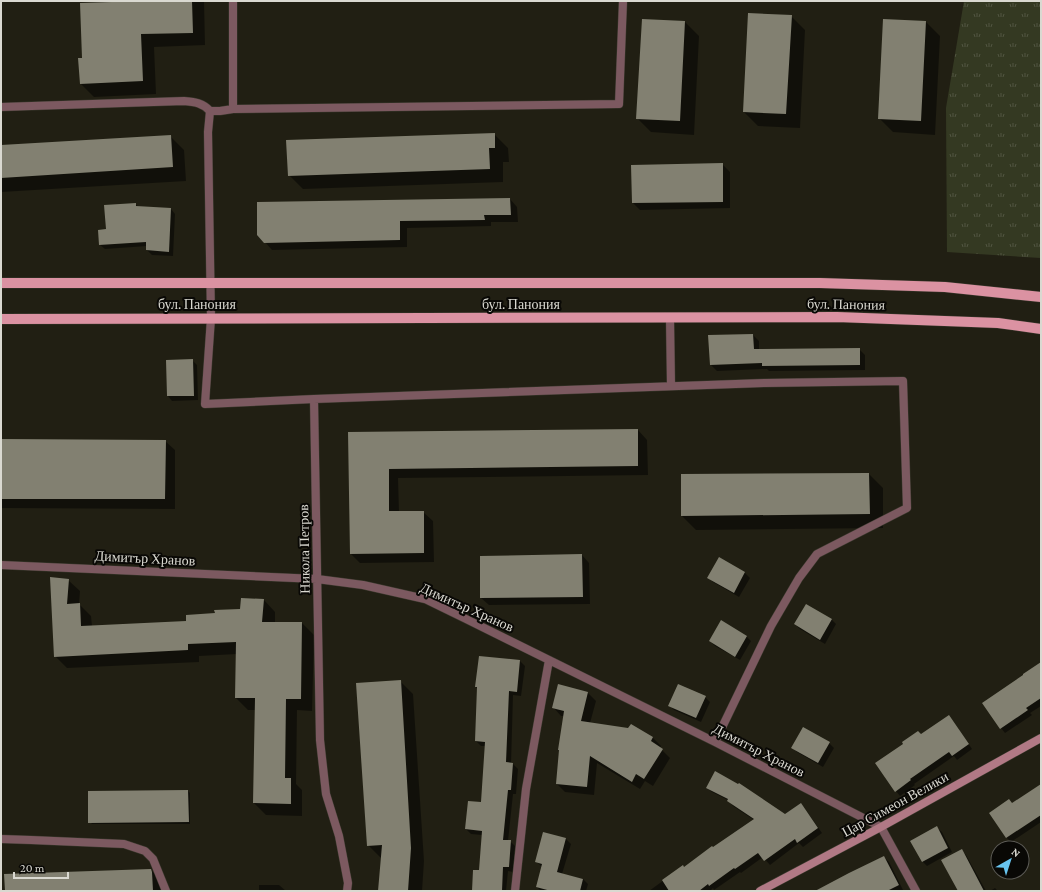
<svg xmlns="http://www.w3.org/2000/svg" width="1042" height="892" font-family="'Crimson Pro',serif">
<style>
.grass{fill:url(#grass-tufts)}
.shadow{fill:#0007}
.building{fill:#828071}
.lines{fill:none;stroke-linecap:round;stroke-linejoin:round}
.street-casing{stroke:#3b392e;stroke-width:9}
.secondary-casing{stroke:#3b392e;stroke-width:9}
.primary-casing{stroke:#3b392e;stroke-width:11}
.street{stroke:#7c5960;stroke-width:8}
.secondary{stroke:#b17985;stroke-width:8}
.primary{stroke:#db92a2;stroke-width:10}
.labels{text-anchor:middle;stroke-width:4;stroke-linejoin:round;paint-order:stroke}
.street-label{font-size:14px;fill:#dad9d1;stroke:#090805}
</style>
<defs>
<pattern id="grass-tufts" width="24" height="20" patternUnits="userSpaceOnUse"><rect width="24" height="20" fill="#343922"/><path d="M3 7l-1-3M5 7V3M7 7l1-3M15 17l-1-3M17 17v-4M19 17l1-3" fill="none" stroke="#515541"/></pattern>
</defs>
<rect width="100%" height="100%" fill="#211f13"/>
<path class="grass" d="M 964,1 L 1041,1 L 1041,258 L 947,252 L 946,108 Z"/>
<path class="shadow" d="M 146,1 L 204,1 L 205,45 L 154,47 L 156,94 L 94,97 L 81,84 Z
M 791,16 L 805,30 L 800,128 L 758,126 L 744,112 Z
M 884,20 L 926,22 L 940,36 L 935,135 L 893,132 L 879,118 Z
M 685,22 L 699,36 L 694,135 L 651,132 L 637,118 Z
M 494,134 L 508,148 L 509,162 L 503,162 L 503,182 L 303,189 L 289,175 Z
M 170,136 L 184,150 L 186,181 L 1,192 L 1,146 Z
M 722,164 L 730,172 L 730,208 L 640,210 L 633,203 Z
M 510,199 L 517,207 L 518,222 L 491,222 L 491,226 L 407,228 L 407,247 L 272,250 L 265,242 Z
M 135,204 L 139,207 L 171,209 L 175,214 L 173,256 L 152,255 L 147,250 L 147,246 L 105,249 L 100,245 L 107,230 Z
M 753,335 L 759,341 L 759,350 L 859,349 L 865,355 L 865,370 L 769,371 L 767,369 L 717,371 L 711,365 Z
M 192,360 L 197,365 L 198,400 L 172,401 L 168,396 Z
M 638,430 L 647,440 L 648,475 L 398,478 L 399,512 L 423,512 L 433,521 L 434,562 L 360,563 L 351,554 L 349,433 Z
M 1,440 L 165,441 L 175,450 L 175,509 L 1,508 Z
M 869,474 L 883,488 L 883,528 L 696,530 L 682,516 Z
M 582,555 L 589,563 L 590,604 L 489,605 L 481,598 Z
M 719,558 L 745,573 L 750,578 L 739,597 L 713,582 L 709,578 Z
M 68,580 L 80,591 L 79,604 L 91,616 L 92,626 L 187,622 L 216,614 L 241,610 L 264,600 L 275,612 L 275,623 L 302,623 L 314,635 L 312,711 L 297,710 L 296,784 L 302,790 L 302,816 L 266,815 L 254,803 L 256,710 L 248,710 L 236,698 L 237,654 L 199,656 L 199,662 L 67,668 L 55,656 Z
M 806,605 L 832,620 L 836,624 L 825,644 L 800,629 L 795,624 Z
M 746,636 L 751,641 L 740,660 L 715,646 L 710,641 Z
M 480,657 L 520,661 L 525,666 L 521,696 L 513,695 L 511,764 L 513,764 L 518,769 L 516,794 L 513,794 L 508,841 L 510,841 L 515,846 L 513,872 L 508,871 L 506,891 L 473,891 L 480,871 L 482,835 L 471,834 L 466,829 L 482,803 L 486,746 L 481,746 L 476,741 L 478,689 L 476,687 Z
M 1041,663 L 1041,706 L 1030,713 L 1032,715 L 1005,733 L 1001,728 Z
M 400,681 L 413,694 L 424,861 L 422,891 L 379,891 L 381,858 L 368,845 Z
M 588,693 L 596,701 L 590,723 L 629,729 L 631,725 L 653,738 L 661,746 L 660,748 L 670,758 L 653,786 L 645,781 L 640,789 L 597,763 L 594,795 L 565,792 L 557,784 L 564,716 L 561,716 L 553,707 Z
M 705,697 L 710,702 L 701,722 L 674,710 L 669,705 Z
M 953,721 L 972,749 L 957,760 L 954,756 L 914,784 L 915,785 L 900,796 L 896,791 L 921,735 Z
M 829,743 L 834,748 L 823,767 L 797,752 L 793,748 Z
M 1041,785 L 1041,822 L 1011,842 L 1007,838 L 1013,804 Z
M 707,788 L 785,815 L 801,804 L 805,809 L 822,833 L 803,847 L 799,843 L 770,865 L 763,857 L 741,873 L 740,872 L 714,890 L 713,888 L 710,891 L 649,891 L 682,867 L 684,868 L 714,849 L 754,820 L 733,806 L 728,800 L 712,792 Z
M 188,791 L 190,793 L 190,824 L 92,824 L 90,822 L 89,792 Z
M 937,828 L 942,832 L 952,852 L 927,866 L 922,861 Z
M 544,833 L 566,839 L 571,844 L 562,874 L 583,879 L 588,884 L 586,891 L 541,891 L 537,887 L 542,867 L 536,861 Z
M 961,850 L 966,855 L 986,891 L 959,891 Z
M 884,857 L 889,862 L 903,890 L 901,891 L 824,891 Z
M 151,870 L 165,884 L 166,891 L 6,891 Z
M 259,885 L 279,885 L 286,891 L 259,891 Z
M 995,888 L 998,891 L 990,891 Z"/>
<path class="building" d="M 143,1 L 192,1 L 193,33 L 141,34 L 143,81 L 80,84 L 78,58 L 82,58 L 80,3 Z
M 748,13 L 792,15 L 786,114 L 743,112 Z
M 642,19 L 685,21 L 680,121 L 636,119 Z
M 883,19 L 926,21 L 921,121 L 878,119 Z
M 495,133 L 495,148 L 489,148 L 490,169 L 288,176 L 286,140 Z
M 171,135 L 173,167 L 1,178 L 1,145 Z
M 723,163 L 723,202 L 632,203 L 631,165 Z
M 510,198 L 511,215 L 484,215 L 485,220 L 400,221 L 400,240 L 264,243 L 257,235 L 257,202 Z
M 136,203 L 136,206 L 171,208 L 169,252 L 146,250 L 146,242 L 99,245 L 98,230 L 106,229 L 104,205 Z
M 753,334 L 754,349 L 860,348 L 860,365 L 762,366 L 762,363 L 710,365 L 708,335 Z
M 193,359 L 194,396 L 167,396 L 166,360 Z
M 638,429 L 638,466 L 389,469 L 389,511 L 424,511 L 424,553 L 350,554 L 348,432 Z
M 1,439 L 166,440 L 165,499 L 1,499 Z
M 869,473 L 870,514 L 681,516 L 681,474 Z
M 582,554 L 583,597 L 480,598 L 480,556 Z
M 719,557 L 745,572 L 734,593 L 707,578 Z
M 50,577 L 69,579 L 67,604 L 80,603 L 81,626 L 186,621 L 186,615 L 215,613 L 214,610 L 240,609 L 241,598 L 264,599 L 262,622 L 302,622 L 301,699 L 286,699 L 285,778 L 291,778 L 291,804 L 253,803 L 255,698 L 235,698 L 236,642 L 188,644 L 188,650 L 54,657 Z
M 806,604 L 832,619 L 820,640 L 794,624 Z
M 721,620 L 747,636 L 735,657 L 709,641 Z
M 479,656 L 520,660 L 517,692 L 509,691 L 506,762 L 513,763 L 511,790 L 508,790 L 503,840 L 511,840 L 509,867 L 503,867 L 502,891 L 472,891 L 473,870 L 479,870 L 482,831 L 465,829 L 468,801 L 481,802 L 485,742 L 475,741 L 477,687 L 475,687 Z
M 1041,662 L 1041,698 L 1026,708 L 1028,710 L 1000,729 L 982,703 L 1023,675 L 1023,674 Z
M 401,680 L 411,848 L 408,891 L 378,891 L 382,845 L 367,846 L 356,683 Z
M 558,684 L 588,692 L 581,721 L 628,728 L 631,724 L 653,737 L 651,741 L 663,749 L 644,779 L 636,774 L 632,782 L 590,756 L 587,787 L 556,784 L 559,750 L 558,750 L 564,711 L 552,708 Z
M 678,684 L 706,696 L 696,718 L 668,706 Z
M 949,715 L 969,744 L 952,756 L 949,752 L 910,779 L 911,780 L 895,792 L 875,763 L 903,744 L 902,742 L 918,731 L 921,734 Z
M 803,727 L 830,742 L 818,763 L 791,748 Z
M 715,771 L 738,784 L 739,783 L 785,814 L 801,803 L 818,828 L 797,843 L 795,839 L 764,861 L 758,853 L 735,869 L 734,868 L 709,886 L 708,884 L 699,891 L 669,891 L 662,880 L 683,865 L 684,867 L 712,846 L 713,847 L 754,819 L 727,801 L 728,799 L 706,788 Z
M 1041,784 L 1041,815 L 1006,838 L 989,813 L 1009,799 L 1012,803 Z
M 188,790 L 189,822 L 88,823 L 88,791 Z
M 937,826 L 948,848 L 922,862 L 910,841 Z
M 543,832 L 566,838 L 557,872 L 583,879 L 580,891 L 551,891 L 536,887 L 542,864 L 535,862 Z
M 962,849 L 984,891 L 958,891 L 941,860 Z
M 884,856 L 899,885 L 887,891 L 815,891 L 849,873 Z
M 151,869 L 152,872 L 153,891 L 5,891 L 4,874 Z"/>
<g class="lines">
<defs>
<path id="street" d="M 1,107 L 184,101 C 195,102 203,103 210,111
M 233,109 L 233,1
M 670,318 L 671,386
M 314,399 L 764,383 L 903,381 L 907,508 L 817,554 L 799,578 L 771,626 L 715,742
M 1,565 L 317,579 L 363,585 L 425,599 L 466,619 L 715,742 L 881,827 L 916,891
M 1,839 L 31,840 L 124,844 L 145,851 L 153,859 L 166,891
M 347,891 L 348,883 L 339,836 L 326,794 L 320,740 L 314,399 L 205,404 L 211,318 L 209,195 L 208,132 L 210,111 L 220,111 L 233,109 L 619,104 L 623,1
M 515,891 L 526,789 L 549,660"/>
<path id="secondary" d="M 760,891 L 881,827 L 1041,738"/>
<path id="primary" d="M 1,283 L 820,283 L 945,287 L 1041,297
M 1,319 L 837,317 L 998,323 L 1041,329"/>
</defs>
<use href="#street" class="street-casing"/>
<use href="#secondary" class="secondary-casing"/>
<use href="#primary" class="primary-casing"/>
<use href="#street" class="street"/>
<use href="#secondary" class="secondary"/>
<use href="#primary" class="primary"/>
</g>
<g class="labels">
<g class="street-label">
<text x="197" y="309">бул. Панония</text>
<text x="521" y="309">бул. Панония</text>
<text transform="translate(846 304) rotate(1)" y="5">бул. Панония</text>
<text transform="translate(304 549) rotate(-91)" y="5">Никола Петров</text>
<text transform="translate(145 558) rotate(3)" y="5">Димитър Хранов</text>
<text transform="translate(467 607) rotate(24)" y="5">Димитър Хранов</text>
<text transform="translate(759 750) rotate(27)" y="5">Димитър Хранов</text>
<text transform="translate(895 804) rotate(-29)" y="5">Цар Симеон Велики</text>
</g>
</g>
<rect width="1042" height="892" fill="none" stroke="#dad9d1" stroke-width="4"/>
<g transform="translate(1010 860) rotate(39)"><circle r="19" fill="#090805" stroke="#5d5c57"/>
<path d="M0-3L7 15L0 10L-7 15Z" fill="#68c4f0"/>
<text y="-6" font-size="11" font-weight="bold" text-anchor="middle" fill="#dad9d1">N</text>
</g>
<path d="M14 872v6h54v-6" fill="none" stroke="#dad9d1" stroke-width="2"/>
<text x="20" y="872" font-size="12" fill="#dad9d1" stroke="#090805" stroke-width="3" paint-order="stroke">20 m</text>
</svg>
